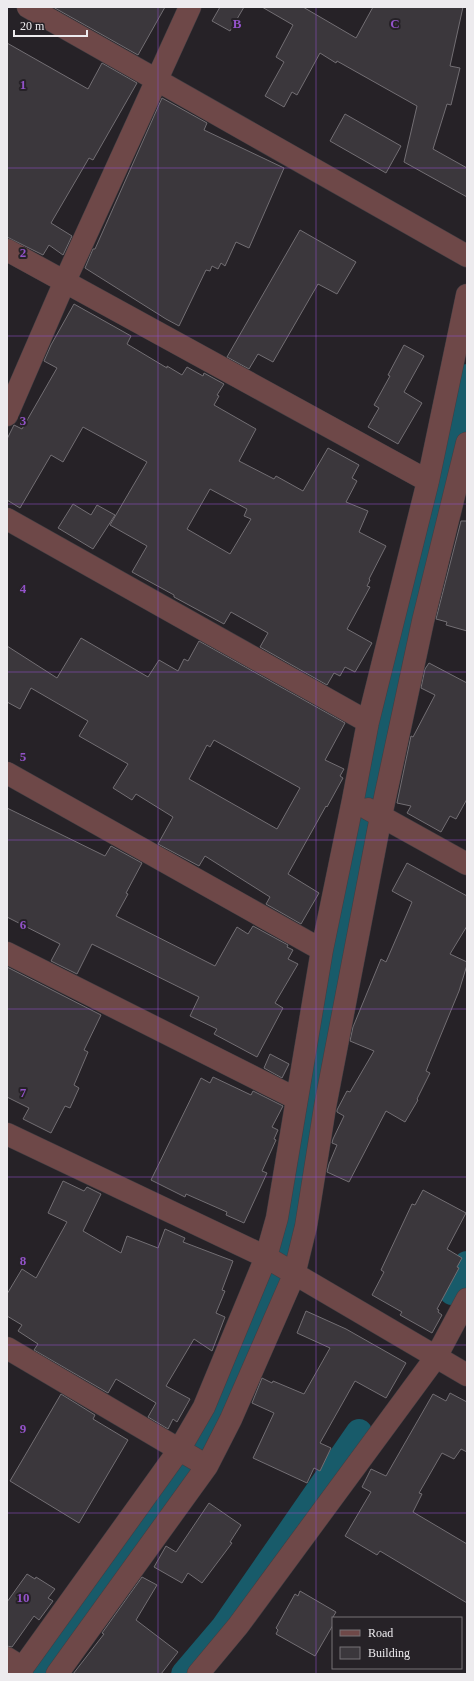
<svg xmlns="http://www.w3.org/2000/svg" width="474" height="1681" font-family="'Times New Roman',serif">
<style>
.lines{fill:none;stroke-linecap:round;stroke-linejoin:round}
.canal{stroke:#185b6a;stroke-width:26}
.building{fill:#3b373c;stroke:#726e73;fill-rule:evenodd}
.minor-casing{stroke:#423e43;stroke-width:23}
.minor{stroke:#6e4848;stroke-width:22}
.grid{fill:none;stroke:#9252c8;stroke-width:1;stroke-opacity:0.55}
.grid-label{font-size:13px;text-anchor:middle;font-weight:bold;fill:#9252c8;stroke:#262227;stroke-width:4;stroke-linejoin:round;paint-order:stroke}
</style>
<rect width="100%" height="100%" fill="#262227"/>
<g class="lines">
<path class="canal" d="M 452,1292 L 467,1264
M 38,1674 L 124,1560 L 188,1465 L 216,1418 L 288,1248 L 330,1010 L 380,750 L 450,456 L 467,377
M 184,1674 L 224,1627 L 359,1432"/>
</g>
<path class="building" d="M 53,7 L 165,7 L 138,55 Z
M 220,7 L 244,7 L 230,31 L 212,21 Z
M 262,7 L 303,7 L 356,38 L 373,7 L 463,7 L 450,66 L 460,68 L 451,105 L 447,104 L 433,149 L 467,168 L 467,197 L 404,162 L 417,106 L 337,61 L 336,63 L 320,53 L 297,95 L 292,92 L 284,107 L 265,96 L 284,62 L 276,57 L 293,25 Z
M 7,43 L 88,89 L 102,63 L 137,83 L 93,160 L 89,158 L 51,223 L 72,236 L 63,255 L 49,245 L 43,255 L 7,237 Z
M 162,98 L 207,123 L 204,130 L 284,168 L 249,248 L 236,242 L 225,266 L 221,263 L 218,269 L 212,266 L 210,271 L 206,270 L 179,326 L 166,319 L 85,268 L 93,249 L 95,249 Z
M 345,114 L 401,146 L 386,173 L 330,141 Z
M 300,230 L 356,262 L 337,294 L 318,284 L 273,362 L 258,354 L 249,369 L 227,357 Z
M 74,304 L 131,336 L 127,344 L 167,368 L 167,366 L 182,375 L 187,367 L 203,376 L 204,373 L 224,384 L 217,395 L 219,396 L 214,405 L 256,429 L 239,461 L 274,479 L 276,476 L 303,491 L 328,448 L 359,465 L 352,478 L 357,481 L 346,502 L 368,511 L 359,532 L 386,546 L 369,579 L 370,580 L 367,586 L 370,587 L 347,629 L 372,643 L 355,672 L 345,667 L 340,676 L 334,673 L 327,685 L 260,647 L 268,633 L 231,612 L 224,624 L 174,597 L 174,595 L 132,572 L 147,546 L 110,525 L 147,462 L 83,427 L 63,462 L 51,455 L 20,508 L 7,500 L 7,439 L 14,425 L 22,429 L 57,368 L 44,361 L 51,345 ZM 210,489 L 247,509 L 244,516 L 251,519 L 230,554 L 187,529 Z
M 404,345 L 424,356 L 404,392 L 422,403 L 398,444 L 368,427 L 379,408 L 374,405 L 390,376 L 388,375 Z
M 73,504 L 91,515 L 97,505 L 115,515 L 93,549 L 58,528 Z
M 461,521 L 467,521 L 467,631 L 446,625 L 447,622 L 436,619 Z
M 81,638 L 148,677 L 159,660 L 178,671 L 184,659 L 188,661 L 199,641 L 345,723 L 325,760 L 344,769 L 340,776 L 343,778 L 327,807 L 326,806 L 288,874 L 319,893 L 301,924 L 266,904 L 270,897 L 205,856 L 199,866 L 158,844 L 173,817 L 136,794 L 132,800 L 113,788 L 128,764 L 79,736 L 88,721 L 31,688 L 20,709 L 7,702 L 7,646 L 57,678 ZM 214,740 L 300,788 L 277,829 L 189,779 L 207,745 L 210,747 Z
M 429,663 L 467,683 L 467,799 L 456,819 L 450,816 L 441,832 L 407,813 L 411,806 L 397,803 L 411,736 L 413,737 L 435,695 L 421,688 L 425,669 Z
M 7,808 L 105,856 L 111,846 L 142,863 L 126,893 L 128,894 L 116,916 L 215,966 L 237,927 L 248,934 L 253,926 L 288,945 L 287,947 L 293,950 L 288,959 L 298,964 L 275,1003 L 283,1008 L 257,1057 L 214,1034 L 217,1029 L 190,1016 L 199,997 L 92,944 L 77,974 L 51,961 L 60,944 L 7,917 Z
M 407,863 L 467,896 L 467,926 L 450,954 L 467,962 L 467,965 L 459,991 L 426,1071 L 430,1073 L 417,1099 L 418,1100 L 405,1122 L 386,1111 L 349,1182 L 327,1172 L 329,1164 L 337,1145 L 332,1143 L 333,1139 L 344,1116 L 337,1112 L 337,1110 L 347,1091 L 350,1092 L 374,1051 L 350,1041 L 353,1027 L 381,959 L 386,962 L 412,902 L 392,891 Z
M 7,967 L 101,1015 L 84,1050 L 88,1052 L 74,1085 L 79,1088 L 70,1108 L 65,1106 L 51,1133 L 23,1119 L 29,1108 L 7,1097 Z
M 270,1054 L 289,1064 L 282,1078 L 264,1068 Z
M 213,1077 L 251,1095 L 253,1091 L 283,1106 L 272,1127 L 278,1130 L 274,1139 L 276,1140 L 262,1171 L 267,1173 L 244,1223 L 226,1215 L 227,1212 L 186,1194 L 185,1197 L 151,1180 L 201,1078 L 210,1083 Z
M 63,1181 L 84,1191 L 87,1187 L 101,1194 L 83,1231 L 121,1253 L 127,1236 L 158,1248 L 165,1229 L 185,1238 L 183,1242 L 233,1261 L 222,1290 L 225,1291 L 216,1313 L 225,1317 L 212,1351 L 194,1339 L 166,1386 L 190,1399 L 177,1422 L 173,1419 L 168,1429 L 148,1417 L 156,1403 L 116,1379 L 108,1393 L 34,1350 L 38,1344 L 18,1331 L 22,1325 L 7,1316 L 7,1294 L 22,1269 L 36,1278 L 67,1222 L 48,1213 Z
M 423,1190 L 466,1213 L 447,1249 L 462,1258 L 457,1267 L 459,1268 L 437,1309 L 439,1310 L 438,1312 L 442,1315 L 432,1333 L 400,1315 L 402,1312 L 372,1295 L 384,1272 L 381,1270 L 412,1204 L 415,1205 Z
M 306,1311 L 346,1329 L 406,1363 L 386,1398 L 355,1381 L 320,1443 L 331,1448 L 320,1471 L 314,1468 L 307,1483 L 253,1458 L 274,1413 L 252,1403 L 262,1378 L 272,1383 L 273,1381 L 304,1394 L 330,1348 L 297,1333 Z
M 450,1393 L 467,1402 L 467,1452 L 461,1449 L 454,1459 L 442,1453 L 419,1493 L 422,1494 L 413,1512 L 467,1544 L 467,1603 L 380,1551 L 377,1555 L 345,1536 L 371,1492 L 362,1487 L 371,1469 L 386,1476 L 433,1394 L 446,1401 Z
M 61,1394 L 95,1415 L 93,1419 L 128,1440 L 79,1523 L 10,1481 Z
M 209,1503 L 241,1525 L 230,1542 L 232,1543 L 202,1583 L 188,1573 L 182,1583 L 154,1567 L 166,1546 L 176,1552 Z
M 27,1574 L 35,1579 L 36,1577 L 55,1589 L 48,1598 L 53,1601 L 39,1620 L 34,1616 L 12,1647 L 7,1646 L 7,1602 Z
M 142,1577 L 157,1585 L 136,1620 L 178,1652 L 161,1674 L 73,1674 L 104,1634 L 102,1633 Z
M 300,1591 L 336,1612 L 333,1617 L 336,1618 L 333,1618 L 333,1625 L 315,1656 L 276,1634 L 278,1630 L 276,1628 L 295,1594 L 298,1596 Z"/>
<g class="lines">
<defs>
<path id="minor" d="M 28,7 L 467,256
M 7,250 L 428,481
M 7,415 L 65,281 L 190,7
M 7,519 L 368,722
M 7,773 L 322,950
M 368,809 L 467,864
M 7,953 L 297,1099
M 7,1134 L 266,1257 L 467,1375
M 7,1348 L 207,1466
M 7,1658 L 23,1668
M 18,1674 L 179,1450 L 204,1407 L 266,1257 L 277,1218 L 322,950 L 353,800 L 368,722 L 428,481 L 467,295
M 57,1674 L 207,1466 L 231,1419 L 294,1275 L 306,1226 L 325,1107 L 381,816 L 423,621 L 467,443
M 198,1674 L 238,1626 L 436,1357 L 467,1299"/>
</defs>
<use href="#minor" class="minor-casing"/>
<use href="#minor" class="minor"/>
</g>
<path class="grid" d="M 158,7 L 158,1674M 316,7 L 316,1674M 7,168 L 467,168M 7,336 L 467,336M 7,504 L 467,504M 7,672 L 467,672M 7,840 L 467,840M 7,1009 L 467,1009M 7,1177 L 467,1177M 7,1345 L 467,1345M 7,1513 L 467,1513"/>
<g class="grid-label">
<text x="237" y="28">B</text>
<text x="395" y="28">C</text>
<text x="23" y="89">1</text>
<text x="23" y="257">2</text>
<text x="23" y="425">3</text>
<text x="23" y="593">4</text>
<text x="23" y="761">5</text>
<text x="23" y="929">6</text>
<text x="23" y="1097">7</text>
<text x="23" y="1265">8</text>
<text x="23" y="1433">9</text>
<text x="23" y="1602">10</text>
</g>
<rect width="474" height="1681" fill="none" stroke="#edebee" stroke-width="16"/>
<rect x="332" y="1617" width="130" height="52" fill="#262227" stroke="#767277"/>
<rect x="340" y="1630" width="20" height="6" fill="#6e4848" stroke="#767277"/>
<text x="368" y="1637" font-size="12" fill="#edebee">Road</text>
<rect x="340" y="1647" width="20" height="12" fill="#3b373c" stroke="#767277"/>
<text x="368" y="1657" font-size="12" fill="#edebee">Building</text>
<path d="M14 30v6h73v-6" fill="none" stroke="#edebee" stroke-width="2"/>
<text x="20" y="30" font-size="12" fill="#edebee" stroke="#262227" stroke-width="3" paint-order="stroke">20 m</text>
</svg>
